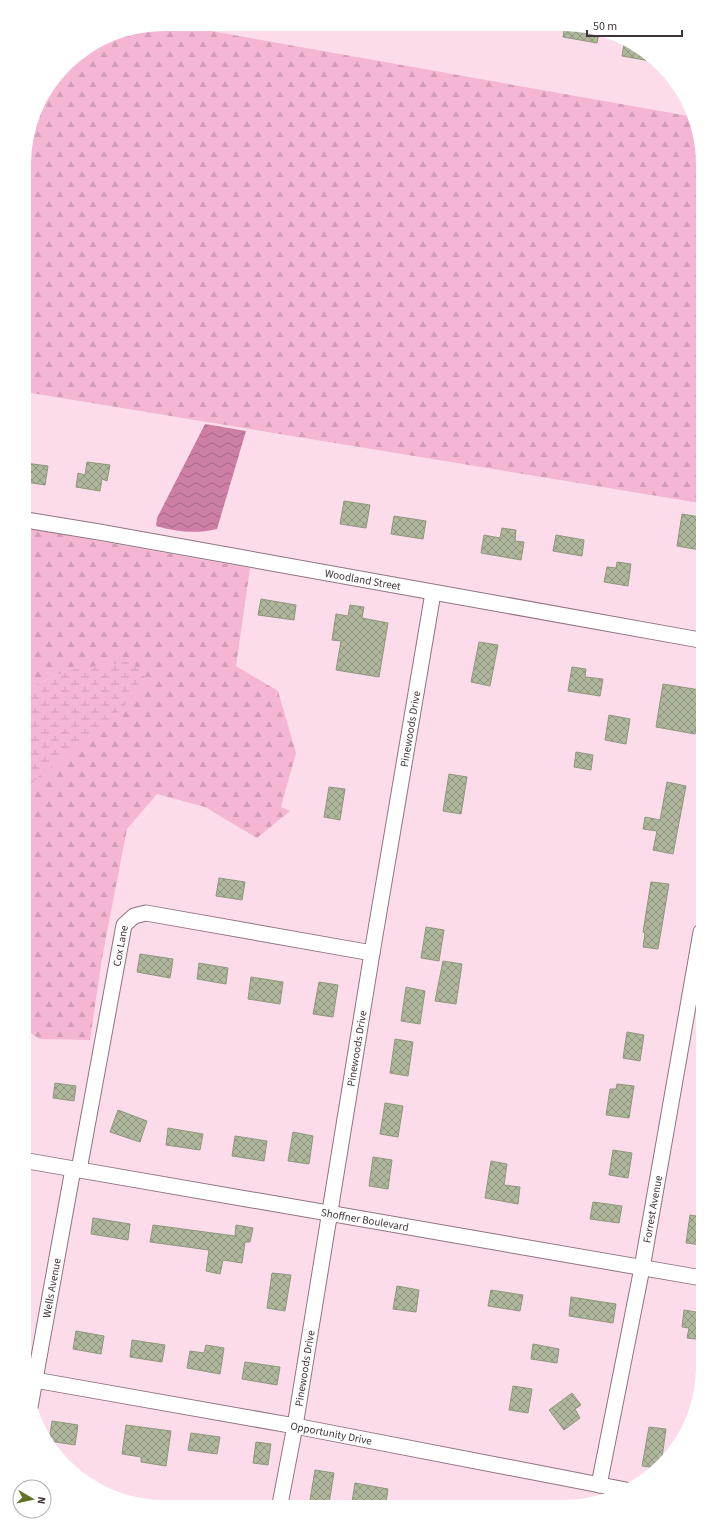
<svg xmlns="http://www.w3.org/2000/svg" width="727" height="1531" font-family="'Source Sans 3',sans-serif">
<style>
.forest{fill:url(#forest-firs)}
.wetland{fill:url(#wetland-marsh)}
.water{fill:url(#water-waves)}
.building{fill:url(#building-cross-hatch);stroke:#8e977c}
.lines{fill:none;stroke-linecap:round;stroke-linejoin:round}
.minor-casing{stroke:#907380;stroke-width:17}
.minor{stroke:#fff;stroke-width:15}
.labels{text-anchor:middle;stroke-width:3.5;stroke-linejoin:round;paint-order:stroke}
.street-label{font-size:11px;fill:#3f3339;stroke:#fff}
</style>
<defs>
<pattern id="forest-firs" width="22" height="20" patternUnits="userSpaceOnUse"><rect width="22" height="20" fill="#f4b6d3"/><path d="M5 1l3.5 6h-7zM16 11l3.5 6h-7z" fill="#d29db6"/></pattern>
<pattern id="wetland-marsh" width="20" height="14" patternUnits="userSpaceOnUse"><rect width="20" height="14" fill="#f4b6d3"/><path d="M1 5h8M5 5V1M11 12h8M15 12V8" fill="none" stroke="#d29db6"/></pattern>
<pattern id="water-waves" width="16" height="10" patternUnits="userSpaceOnUse"><rect width="16" height="10" fill="#cc7ea4"/><path d="M0 5q4-4 8 0t8 0" fill="none" stroke="#a76887"/></pattern>
<pattern id="building-cross-hatch" width="8" height="8" patternUnits="userSpaceOnUse"><rect width="8" height="8" fill="#aeb79b"/><path d="M0 0l8 8M0 8l8-8" fill="none" stroke="#8f957f"/></pattern>
</defs>
<rect width="100%" height="100%" fill="#fcdcea"/>
<path class="forest" d="M 164,24 L 171,24 L 694,117 L 698,128 L 700,503 L 25,392 L 24,155 L 38,102 L 72,59 L 111,35 Z
M 26,528 L 250,568 L 236,666 L 278,691 L 296,753 L 281,807 L 290,811 L 257,838 L 205,807 L 157,794 L 127,829 L 102,958 L 90,1040 L 39,1039 L 27,1030 L 27,791 L 36,779 L 68,670 L 26,689 Z"/>
<path class="wetland" d="M 132,661 L 147,680 L 120,710 L 36,779 L 27,791 L 26,689 L 68,670 Z"/>
<path class="water" d="M 205,424 L 246,431 L 217,529 C 196,534 177,532 156,526 L 157,518 Z"/>
<path class="building" d="M 565,26 L 590,27 L 599,31 L 597,43 L 563,37 Z
M 624,44 L 655,59 L 656,62 L 622,56 Z
M 87,462 L 110,465 L 107,481 L 102,479 L 100,491 L 76,487 L 78,473 L 85,475 Z
M 25,463 L 48,466 L 45,485 L 26,482 Z
M 344,501 L 370,505 L 366,528 L 340,524 Z
M 682,514 L 700,517 L 700,550 L 677,546 Z
M 394,516 L 426,521 L 423,539 L 391,534 Z
M 502,528 L 516,530 L 515,541 L 524,542 L 521,560 L 481,553 L 484,535 L 500,538 Z
M 556,535 L 584,540 L 582,556 L 553,551 Z
M 617,562 L 631,564 L 628,586 L 604,582 L 607,567 L 616,568 Z
M 261,599 L 296,605 L 294,620 L 258,615 Z
M 350,605 L 364,607 L 362,618 L 388,623 L 379,677 L 336,670 L 341,641 L 332,640 L 336,614 L 348,616 Z
M 479,642 L 498,645 L 490,686 L 471,682 Z
M 572,667 L 586,669 L 585,677 L 603,679 L 600,696 L 568,691 Z
M 663,684 L 700,690 L 700,705 L 695,734 L 656,727 Z
M 609,715 L 630,719 L 626,744 L 605,740 Z
M 576,752 L 593,755 L 591,770 L 574,767 Z
M 449,774 L 467,777 L 461,814 L 443,811 Z
M 667,782 L 686,786 L 673,854 L 653,850 L 657,831 L 643,829 L 645,817 L 660,820 Z
M 329,787 L 345,789 L 340,820 L 324,817 Z
M 219,878 L 245,882 L 242,900 L 216,896 Z
M 651,882 L 669,884 L 658,949 L 643,947 L 645,933 L 643,932 Z
M 426,927 L 444,930 L 439,961 L 421,958 Z
M 140,954 L 173,959 L 170,978 L 137,972 Z
M 443,961 L 462,964 L 456,1004 L 435,1001 Z
M 199,963 L 228,968 L 226,984 L 197,979 Z
M 251,977 L 283,982 L 280,1004 L 248,999 Z
M 319,982 L 338,985 L 333,1017 L 313,1014 Z
M 406,987 L 425,991 L 420,1024 L 401,1021 Z
M 627,1032 L 644,1035 L 640,1061 L 623,1058 Z
M 395,1039 L 413,1042 L 408,1076 L 390,1073 Z
M 55,1083 L 76,1086 L 74,1101 L 53,1098 Z
M 617,1084 L 634,1086 L 629,1118 L 606,1115 L 610,1089 L 616,1089 Z
M 385,1103 L 403,1106 L 398,1137 L 380,1134 Z
M 118,1110 L 147,1121 L 140,1142 L 110,1132 Z
M 168,1128 L 203,1134 L 200,1150 L 166,1145 Z
M 293,1132 L 313,1136 L 309,1164 L 288,1161 Z
M 235,1136 L 267,1141 L 264,1161 L 232,1156 Z
M 613,1150 L 632,1153 L 628,1178 L 609,1175 Z
M 373,1157 L 392,1160 L 388,1189 L 369,1186 Z
M 491,1161 L 507,1164 L 504,1185 L 520,1187 L 518,1204 L 485,1198 Z
M 593,1202 L 622,1206 L 619,1223 L 590,1219 Z
M 690,1215 L 702,1217 L 702,1245 L 686,1243 Z
M 93,1218 L 130,1224 L 128,1240 L 91,1234 Z
M 153,1225 L 235,1236 L 236,1225 L 253,1228 L 250,1242 L 245,1242 L 242,1263 L 223,1260 L 220,1274 L 206,1271 L 209,1250 L 150,1242 Z
M 272,1273 L 291,1275 L 285,1311 L 267,1308 Z
M 397,1286 L 419,1290 L 416,1312 L 393,1309 Z
M 491,1290 L 523,1295 L 520,1311 L 488,1306 Z
M 571,1297 L 616,1304 L 613,1323 L 569,1316 Z
M 684,1310 L 702,1313 L 703,1340 L 687,1338 L 689,1328 L 682,1327 Z
M 76,1331 L 104,1336 L 101,1354 L 73,1349 Z
M 132,1340 L 165,1345 L 162,1362 L 130,1357 Z
M 533,1344 L 559,1349 L 557,1363 L 531,1359 Z
M 206,1345 L 224,1348 L 220,1374 L 187,1368 L 190,1351 L 204,1353 Z
M 245,1362 L 280,1367 L 277,1385 L 242,1379 Z
M 513,1386 L 532,1389 L 528,1413 L 509,1410 Z
M 572,1393 L 581,1405 L 575,1409 L 580,1418 L 564,1430 L 549,1410 Z
M 52,1421 L 78,1425 L 75,1445 L 49,1441 Z
M 126,1425 L 171,1431 L 166,1466 L 141,1462 L 141,1457 L 122,1454 Z
M 649,1427 L 666,1429 L 661,1465 L 657,1468 L 642,1466 Z
M 191,1433 L 220,1437 L 217,1454 L 188,1450 Z
M 256,1442 L 271,1444 L 268,1465 L 253,1463 Z
M 315,1470 L 334,1473 L 329,1503 L 310,1500 Z
M 355,1483 L 388,1489 L 386,1503 L 352,1502 Z"/>
<g class="lines">
<defs>
<g id="minor">
<path id="s1" d="M 26,520 L 99,532 L 700,640"/>
<path id="s2" d="M 28,1161 L 702,1278"/>
<path id="s3" d="M 79,1170 L 124,925 L 134,916 L 146,913 L 372,953"/>
<path id="s4" d="M 35,1380 L 295,1426 L 626,1490"/>
<path id="s5" d="M 30,1407 L 73,1169"/>
<path id="s6" d="M 599,1485 L 642,1268 L 701,932"/>
<path id="s7" d="M 280,1504 L 295,1426 L 372,953 L 433,593"/>
</g>
</defs>
<use href="#minor" class="minor-casing"/>
<use href="#minor" class="minor"/>
</g>
<g class="labels">
<g class="street-label">
<text dy="4" stroke="none"><textPath href="#s1" startOffset="342">Woodland Street</textPath></text>
<text dy="4" stroke="none"><textPath href="#s7" startOffset="786">Pinewoods Drive</textPath></text>
<text dy="4" stroke="none"><textPath href="#s3" startOffset="228">Cox Lane</textPath></text>
<text dy="4" stroke="none"><textPath href="#s7" startOffset="462">Pinewoods Drive</textPath></text>
<text dy="4" stroke="none"><textPath href="#s6" startOffset="281">Forrest Avenue</textPath></text>
<text dy="4" stroke="none"><textPath href="#s2" startOffset="342">Shoffner Boulevard</textPath></text>
<text dy="4" stroke="none"><textPath href="#s5" startOffset="121">Wells Avenue</textPath></text>
<text dy="4" stroke="none"><textPath href="#s7" startOffset="138">Pinewoods Drive</textPath></text>
<text dy="4" stroke="none"><textPath href="#s4" startOffset="301">Opportunity Drive</textPath></text>
</g>
</g>
<path d="M0 0H727V1531H0ZM164 31H563A133 133 0 0 1 696 164V1367A133 133 0 0 1 563 1500H164A133 133 0 0 1 31 1367V164A133 133 0 0 1 164 31Z" fill="#fff" fill-rule="evenodd"/>
<g transform="translate(32 1499) rotate(99)"><circle r="19" fill="#ffffff" stroke="#b2adb0"/>
<path d="M0-3L7 15L0 10L-7 15Z" fill="#607322"/>
<text y="-6" font-size="11" font-weight="bold" text-anchor="middle" fill="#3f3339">N</text>
</g>
<path d="M587 30v6h95v-6" fill="none" stroke="#3f3339" stroke-width="2"/>
<text x="593" y="30" font-size="12" fill="#3f3339" stroke="#ffffff" stroke-width="3" paint-order="stroke">50 m</text>
</svg>
